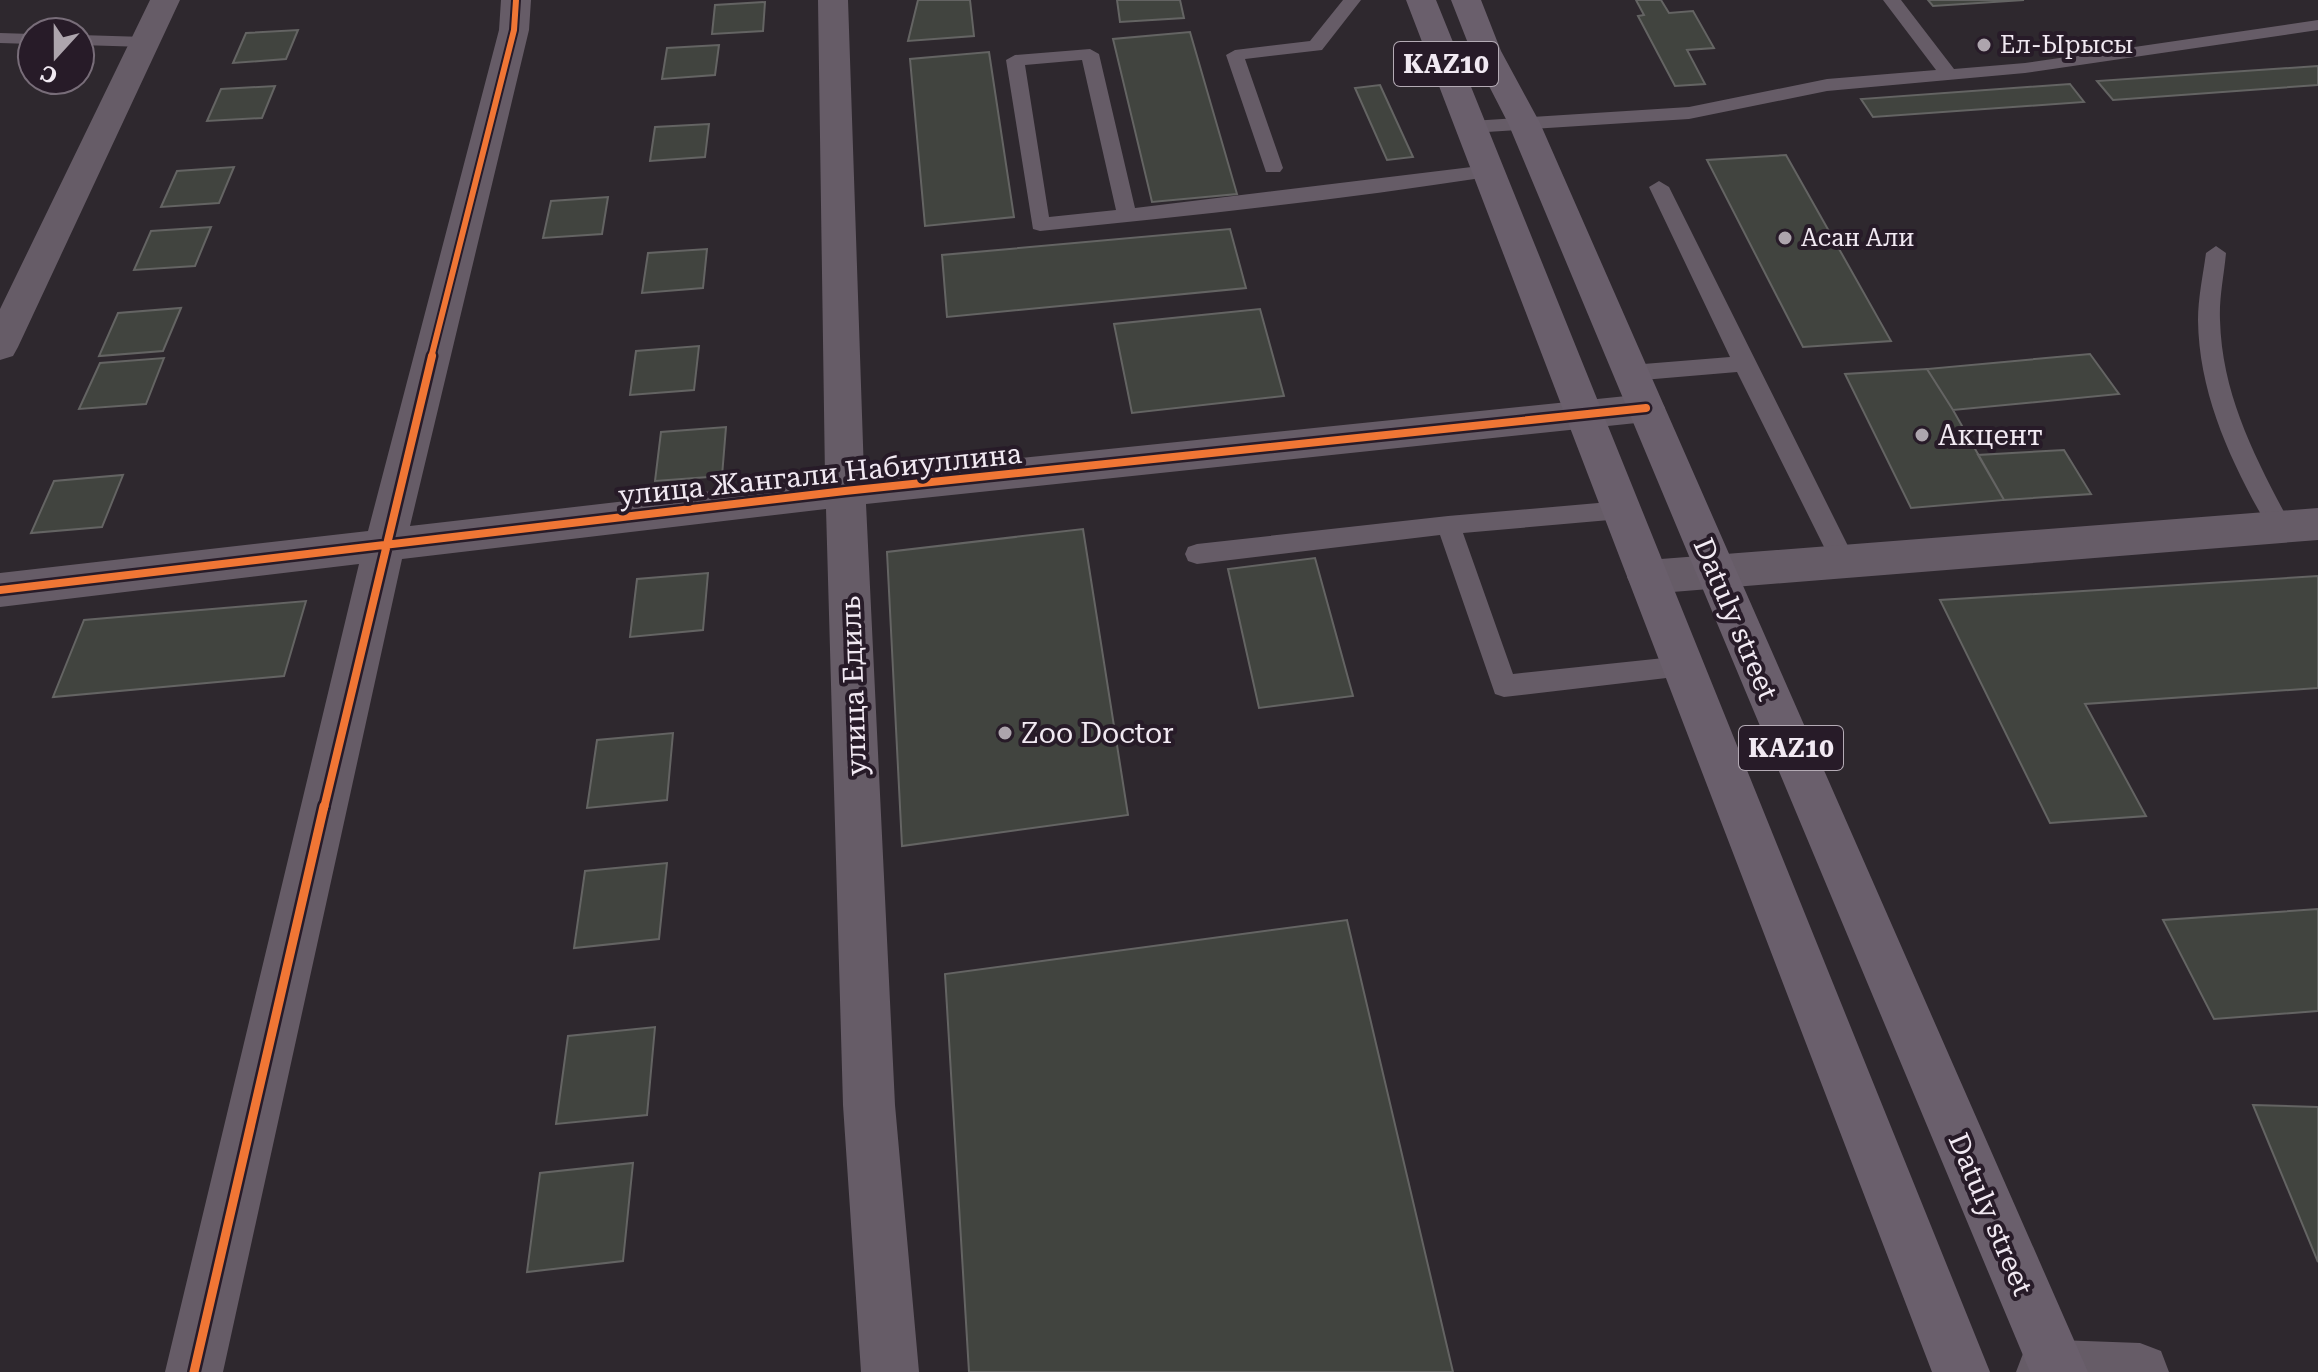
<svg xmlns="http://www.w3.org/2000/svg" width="2318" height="1372" font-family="'Roboto Serif',serif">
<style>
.building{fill:#41443f;stroke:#646463;stroke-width:2}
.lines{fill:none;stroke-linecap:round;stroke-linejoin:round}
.service{fill:#665c67;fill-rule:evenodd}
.minor{fill:#665c67;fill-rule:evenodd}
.trunk{fill:#6a5f6c;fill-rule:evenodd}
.cycleway-far2-casing{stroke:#271b28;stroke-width:10}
.cycleway-far1-casing{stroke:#271b28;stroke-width:13}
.cycleway-casing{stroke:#271b28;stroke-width:14}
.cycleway-far2{stroke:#f07635;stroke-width:6}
.cycleway-far1{stroke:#f07635;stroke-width:8}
.cycleway{stroke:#f07635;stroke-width:9}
.poi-dot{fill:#ada5ad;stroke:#271b28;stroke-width:3}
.labels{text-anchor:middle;stroke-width:8;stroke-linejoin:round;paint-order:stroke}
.far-poi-label{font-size:24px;fill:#f1e9f2;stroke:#271b28;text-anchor:start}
.shield{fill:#271b28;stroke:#b4abb5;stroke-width:2}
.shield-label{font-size:26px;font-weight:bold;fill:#f1e9f2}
.poi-label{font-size:28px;fill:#f1e9f2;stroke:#271b28;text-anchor:start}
.street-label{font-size:28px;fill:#f1e9f2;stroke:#271b28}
</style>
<rect width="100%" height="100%" fill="#2e282e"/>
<path class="building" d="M 918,0 L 970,0 L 974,36 L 908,41 Z
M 1117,0 L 1180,0 L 1184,18 L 1120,22 Z
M 1636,0 L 1661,0 L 1669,13 L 1693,11 L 1714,48 L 1687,50 L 1705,84 L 1675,86 L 1638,16 L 1644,15 Z
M 1928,0 L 2024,0 L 1933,6 Z
M 765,2 L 763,31 L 712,34 L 715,5 Z
M 298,30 L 286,59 L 233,63 L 246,33 Z
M 1190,32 L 1237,194 L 1152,202 L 1113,39 Z
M 719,45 L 715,75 L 662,79 L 667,48 Z
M 989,52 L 1014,217 L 925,226 L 910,59 Z
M 2318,66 L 2318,85 L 2113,100 L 2097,81 Z
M 2070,84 L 2084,102 L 1873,117 L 1861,99 Z
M 1380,85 L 1413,157 L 1387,160 L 1355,88 Z
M 275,86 L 262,118 L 207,121 L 221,89 Z
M 709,124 L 705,157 L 650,161 L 655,127 Z
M 1786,155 L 1891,341 L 1803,347 L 1707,160 Z
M 234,167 L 219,203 L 161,207 L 177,171 Z
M 608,197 L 602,234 L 543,238 L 551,201 Z
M 211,227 L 195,266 L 134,270 L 151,231 Z
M 1230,229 L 1246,288 L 947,317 L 942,255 Z
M 707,249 L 703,288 L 642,293 L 648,253 Z
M 181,308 L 163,351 L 99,356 L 118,313 Z
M 1260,309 L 1284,396 L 1132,413 L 1114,324 Z
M 699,346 L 694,390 L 630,395 L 636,351 Z
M 2090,354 L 2119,394 L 1953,410 L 1927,369 Z
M 164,358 L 146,404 L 79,409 L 100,363 Z
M 1927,369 L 1953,410 L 2004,500 L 1911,508 L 1845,374 Z
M 726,427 L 722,476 L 655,481 L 661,432 Z
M 2064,450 L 2091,494 L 2004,500 L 1978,455 Z
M 123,475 L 102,527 L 31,533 L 54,481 Z
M 1083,529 L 1128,815 L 902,846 L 887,552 Z
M 1315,558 L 1353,696 L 1259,708 L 1228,569 Z
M 708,573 L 703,630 L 630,637 L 637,579 Z
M 2318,576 L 2318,688 L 2085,704 L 2146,816 L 2050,823 L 1940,600 Z
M 306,601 L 284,676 L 53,697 L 84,620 Z
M 673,733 L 667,800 L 587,808 L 597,740 Z
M 667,863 L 659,939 L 574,948 L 585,871 Z
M 2318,909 L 2318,1011 L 2214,1019 L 2163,920 Z
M 1347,920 L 1453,1372 L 969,1372 L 945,974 Z
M 655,1027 L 647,1115 L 556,1124 L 568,1036 Z
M 2253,1105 L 2318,1107 L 2318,1262 Z
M 633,1163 L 623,1261 L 527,1272 L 540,1173 Z"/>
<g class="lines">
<path class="service" d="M 1343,0 L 1361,0 L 1322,50 L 1245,59 L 1283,168 L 1280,172 L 1266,172 L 1226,55 L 1235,50 L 1310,41 Z
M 1883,0 L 1901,0 L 1954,69 L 2025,63 L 2318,20 L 2318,30 L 2025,73 L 1827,91 L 1689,119 L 1471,133 L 1462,127 L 1471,121 L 1689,107 L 1827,79 L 1936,70 Z
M 0,33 L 32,34 L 32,44 L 0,43 Z
M 80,35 L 145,37 L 154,42 L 145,47 L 80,45 Z
M 1090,49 L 1099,54 L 1135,208 L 1488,165 L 1498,171 L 1488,177 C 1339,200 1190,216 1040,231 L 1033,229 L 1006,60 L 1015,55 ZM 1082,60 L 1116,210 L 1049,217 L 1025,65 Z
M 1659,181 L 1669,187 L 1855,560 L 1852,567 L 1843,570 L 1834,567 L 1737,372 L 1631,381 L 1623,379 L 1620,373 L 1623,367 L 1631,365 L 1730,357 L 1649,187 Z
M 2216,246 L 2226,253 C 2224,275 2219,298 2220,320 C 2222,397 2257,461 2292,527 L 2288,534 L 2280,536 L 2272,534 C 2234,468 2199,398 2198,320 C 2198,298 2203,275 2206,253 Z
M 1621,501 L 1629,503 L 1633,510 L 1629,517 L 1621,519 L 1463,533 L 1513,674 L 1683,656 L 1692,659 L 1696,667 L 1692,675 L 1504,697 L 1495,694 L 1440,535 L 1197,564 L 1188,561 L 1185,554 L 1188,547 L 1197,544 L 1448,516 Z"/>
<path class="minor" d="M 150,0 L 180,0 L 18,347 L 13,356 L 0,360 L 0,309 Z
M 501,0 L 531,0 L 529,30 L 410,526 L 825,478 L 818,0 L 848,0 L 864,474 L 1646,394 L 1659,398 L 1665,408 L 1659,418 L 1646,422 L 866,504 L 895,1105 L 919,1372 L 861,1372 L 843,1105 L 826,509 L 402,559 L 223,1372 L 165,1372 L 359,564 L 0,607 L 0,573 L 368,531 L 499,30 Z
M 2318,508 L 2318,540 L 1648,594 L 1633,589 L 1627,577 L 1633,565 L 1648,560 Z
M 2058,1340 L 2140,1343 L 2161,1351 L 2169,1372 L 2016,1372 L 2024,1351 Z"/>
<path class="trunk" d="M 1406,0 L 1436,0 L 1990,1372 L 1932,1372 Z
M 1451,0 L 1481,0 L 1501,51 L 1540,123 L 2088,1372 L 2030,1372 L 1508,123 L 1471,51 Z"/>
<defs>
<path id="cycleway-far2" d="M 431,358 L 514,30 L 516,0"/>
<path id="cycleway-far1" d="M 0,590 L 845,491 L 1646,408
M 324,808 L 432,356"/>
<path id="cycleway" d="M 194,1372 L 324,806"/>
</defs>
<use href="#cycleway-far2" class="cycleway-far2-casing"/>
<use href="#cycleway-far1" class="cycleway-far1-casing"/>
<use href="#cycleway" class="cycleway-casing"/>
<use href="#cycleway-far2" class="cycleway-far2"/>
<use href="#cycleway-far1" class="cycleway-far1"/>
<use href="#cycleway" class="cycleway"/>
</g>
<g class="poi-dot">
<circle cx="1984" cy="45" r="8"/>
<circle cx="1785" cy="238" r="8"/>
<circle cx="1922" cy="435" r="8"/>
<circle cx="1005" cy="733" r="8"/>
</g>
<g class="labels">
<g class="far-poi-label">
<text x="2000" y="53">Ел-Ырысы</text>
<text x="1801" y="246">Асан Али</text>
</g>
<g class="shield">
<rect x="1394" y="42" width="104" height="44" rx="6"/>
<rect x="1739" y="726" width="104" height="44" rx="6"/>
</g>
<g class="shield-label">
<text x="1446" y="73">KAZ10</text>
<text x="1791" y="757">KAZ10</text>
</g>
<g class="poi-label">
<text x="1938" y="445">Акцент</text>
<text x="1021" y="743">Zoo Doctor</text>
</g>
<g class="street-label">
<text transform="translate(820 474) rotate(-6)" y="10">улица Жангали Набиуллина</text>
<text transform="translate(1736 619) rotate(67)" y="10">Datuly street</text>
<text transform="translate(853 686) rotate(-92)" y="10">улица Едиль</text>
<text transform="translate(1991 1214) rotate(67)" y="10">Datuly street</text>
</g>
</g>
<g transform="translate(56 56) rotate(201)"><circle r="38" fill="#271b28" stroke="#786d79" stroke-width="2"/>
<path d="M0-6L14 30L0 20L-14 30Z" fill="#ada5ad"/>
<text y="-12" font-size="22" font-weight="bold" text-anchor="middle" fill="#f1e9f2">С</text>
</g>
</svg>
